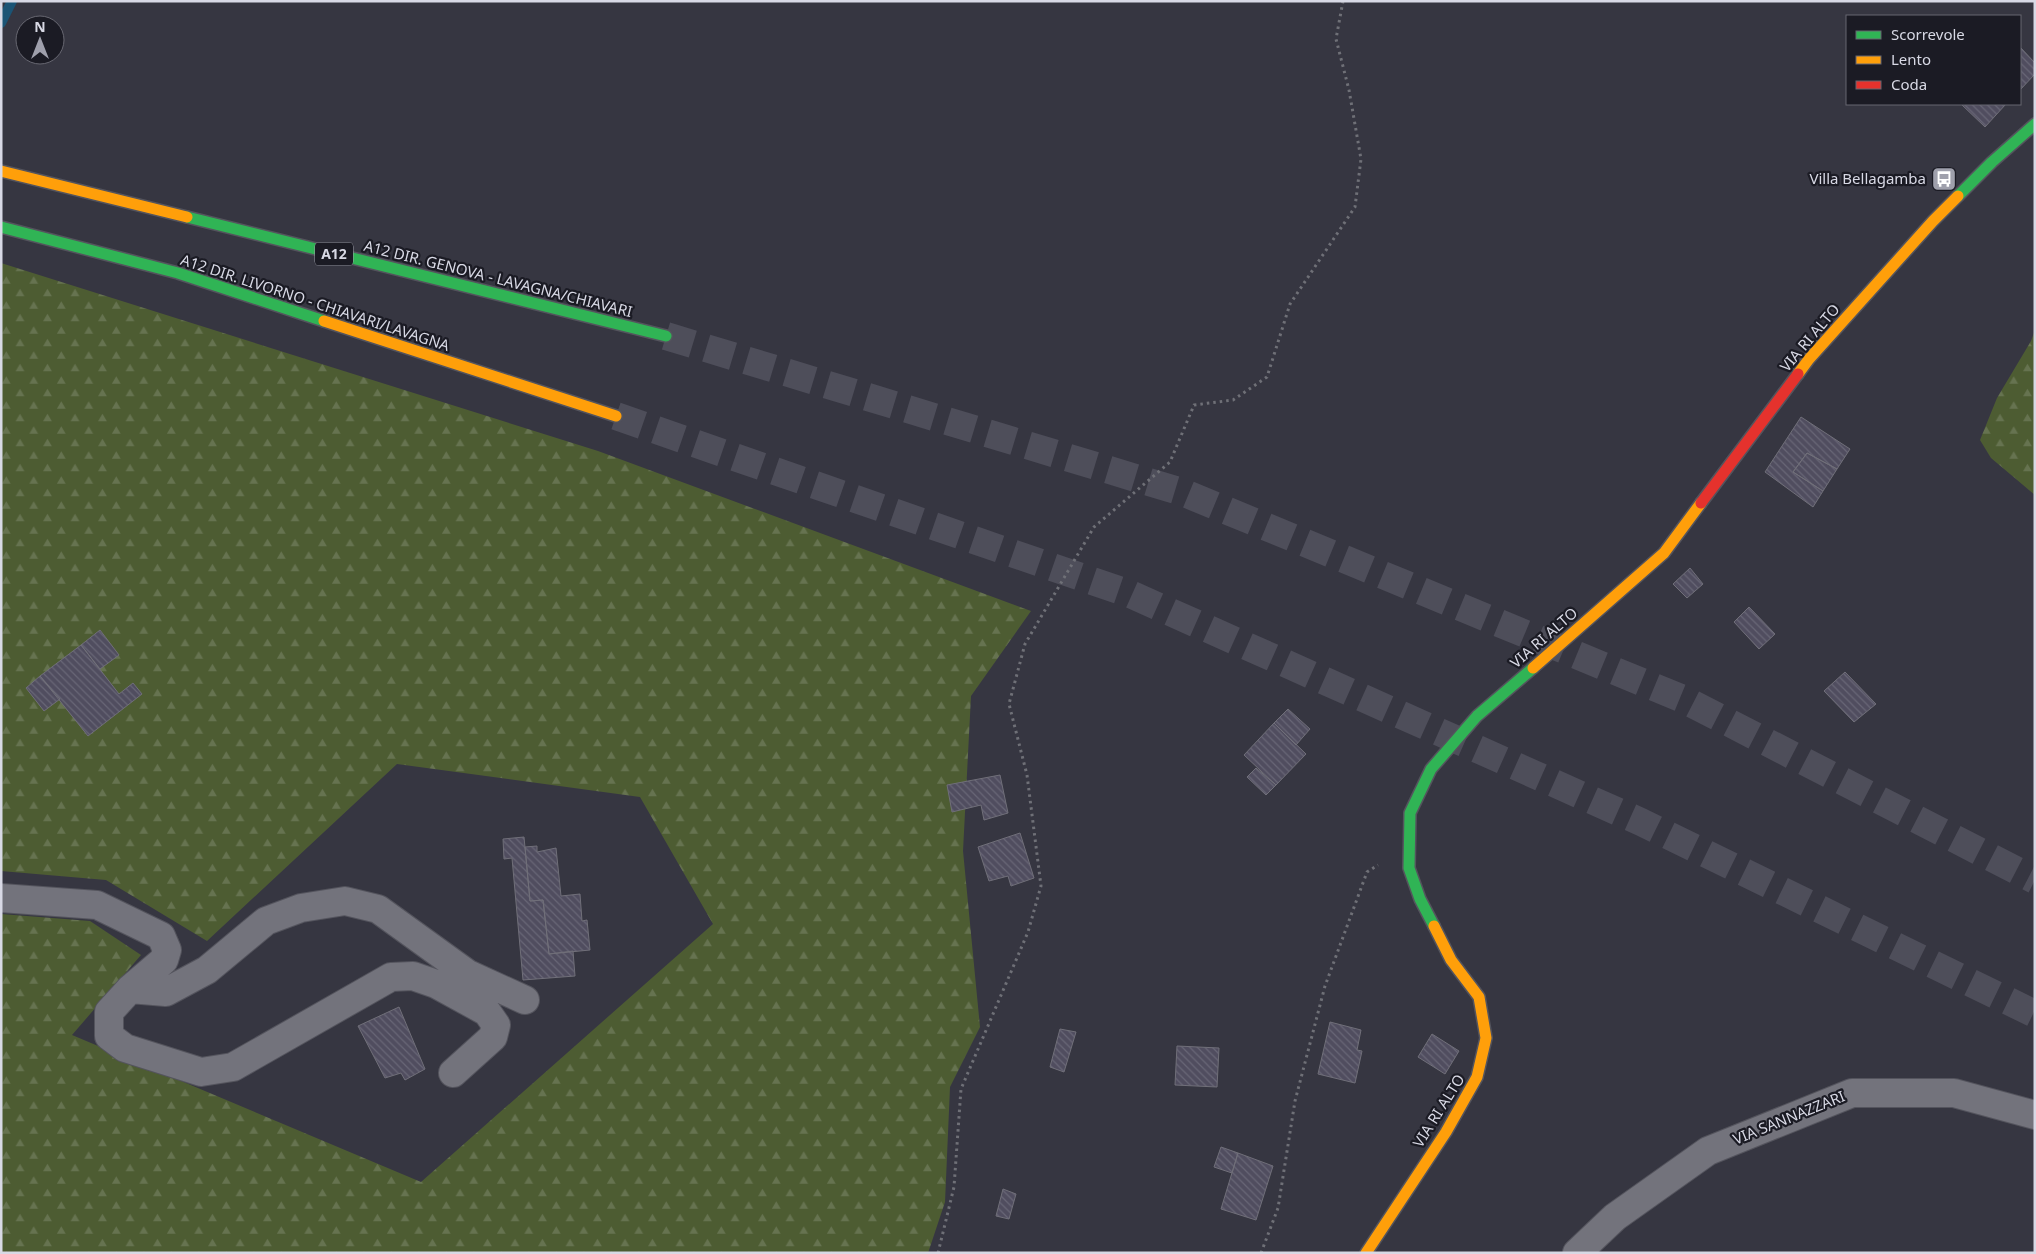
<svg xmlns="http://www.w3.org/2000/svg" width="2036" height="1254" font-family="'Noto Sans',sans-serif">
<style>
.forest{fill:url(#forest-firs)}
.lines{fill:none;stroke-linecap:round;stroke-linejoin:round}
.stream{stroke:#1b5475;stroke-width:10}
.building{fill:url(#building-back-hatch);stroke:#706f79}
.highway-tunnel{stroke:#4e4e5a;stroke-width:28;stroke-dasharray:28 14;stroke-linecap:butt}
.street-casing{stroke:#54545d;stroke-width:30}
.fast-casing{stroke:#54545d;stroke-width:14}
.slow-casing{stroke:#54545d;stroke-width:14}
.jam-casing{stroke:#54545d;stroke-width:14}
.path{stroke:#6f7077;stroke-width:3;stroke-dasharray:2.5 4;stroke-linecap:butt}
.street{stroke:#73737c;stroke-width:28}
.fast{stroke:#30b455;stroke-width:11}
.slow{stroke:#ff9f0a;stroke-width:11}
.jam{stroke:#e5322d;stroke-width:11}
.labels{text-anchor:middle;stroke-width:4.5;stroke-linejoin:round;paint-order:stroke}
.shield{fill:#1b1b24;stroke:#9fa0ab;stroke-width:1}
.shield-label{font-size:14px;font-weight:bold;fill:#d8d9e5}
.poi-label{font-size:15px;fill:#d8d9e5;stroke:#1b1b24;text-anchor:end}
.street-label{font-size:15px;fill:#d8d9e5;stroke:#1b1b24}
</style>
<defs>
<pattern id="forest-firs" width="22" height="20" patternUnits="userSpaceOnUse" patternTransform="scale(1.25)"><rect width="22" height="20" fill="#4d5c32"/><path d="M5 1l3.5 6h-7zM16 11l3.5 6h-7z" fill="#667350"/></pattern>
<pattern id="building-back-hatch" width="6" height="6" patternUnits="userSpaceOnUse" patternTransform="scale(1.25)"><rect width="6" height="6" fill="#504d5f"/><path d="M-1 5l2 2M0 0l6 6M5-1l2 2" fill="none" stroke="#686676"/></pattern>
</defs>
<rect width="100%" height="100%" fill="#363641"/>
<path class="forest" d="M 1,263 L 598,451 L 1031,611 L 971,696 L 963,851 L 980,1027 L 950,1087 L 945,1202 L 928,1253 L 1,1253 L 1,914 L 90,921 L 141,955 L 72,1035 L 421,1182 L 713,924 L 640,797 L 397,764 L 207,941 L 106,880 L 1,871 Z
M 2035,330 L 2035,495 L 1991,458 L 1980,440 L 1997,398 L 2031,341 Z"/>
<g class="lines">
<path class="stream" d="M 1,23 L 12,1"/>
</g>
<path class="building" d="M 2020,47 L 2035,63 L 2035,74 L 2020,90 Z
M 1961,104 L 2006,104 L 1985,127 Z
M 1801,417 L 1850,449 L 1837,469 L 1807,453 L 1793,472 L 1823,491 L 1813,507 L 1765,472 Z
M 1807,453 L 1837,469 L 1823,491 L 1793,472 Z
M 1690,568 L 1703,584 L 1687,598 L 1673,584 Z
M 1749,607 L 1775,634 L 1759,649 L 1734,622 Z
M 100,630 L 119,655 L 100,669 L 81,645 Z
M 81,645 L 119,694 L 133,683 L 142,694 L 88,736 L 40,676 Z
M 1845,672 L 1876,704 L 1854,722 L 1824,691 Z
M 40,676 L 60,699 L 44,711 L 26,688 Z
M 1288,709 L 1310,729 L 1296,745 L 1274,723 Z
M 1274,723 L 1306,754 L 1276,785 L 1244,755 Z
M 1256,768 L 1276,785 L 1266,795 L 1247,777 Z
M 1000,775 L 1008,813 L 984,820 L 981,805 L 952,812 L 947,785 Z
M 1020,833 L 1034,878 L 1011,886 L 1008,876 L 989,881 L 978,847 Z
M 524,837 L 530,901 L 543,900 L 549,954 L 573,951 L 575,976 L 523,980 L 512,858 L 504,859 L 503,839 Z
M 537,846 L 537,852 L 556,848 L 561,896 L 580,894 L 582,921 L 587,920 L 590,950 L 549,954 L 543,900 L 530,901 L 525,847 Z
M 399,1007 L 425,1069 L 405,1080 L 401,1073 L 385,1078 L 358,1026 Z
M 1330,1022 L 1361,1030 L 1357,1050 L 1362,1051 L 1355,1083 L 1318,1074 Z
M 1060,1029 L 1076,1032 L 1064,1072 L 1050,1067 Z
M 1432,1034 L 1459,1051 L 1445,1074 L 1418,1057 Z
M 1177,1046 L 1219,1048 L 1217,1087 L 1175,1085 Z
M 1221,1147 L 1238,1153 L 1232,1173 L 1214,1167 Z
M 1238,1153 L 1273,1166 L 1256,1220 L 1221,1209 Z
M 1003,1189 L 1016,1194 L 1009,1219 L 996,1216 Z"/>
<g class="lines">
<path class="highway-tunnel" d="M 666,336 L 1182,492 L 1683,699 L 2035,880
M 616,416 L 1130,594 L 1641,822 L 2035,1014"/>
<defs>
<path id="street" d="M 1,898 L 97,905 L 161,936 L 167,950 L 164,960 L 130,989 L 109,1012 L 109,1036 L 125,1048 L 201,1072 L 233,1067 L 391,977 L 413,976 L 436,984 L 487,1012 L 496,1025 L 493,1037 L 453,1073
M 130,989 L 166,992 L 207,970 L 266,921 L 301,908 L 345,901 L 378,909 L 468,974 L 525,1000
M 1577,1253 L 1615,1217 L 1708,1151 L 1852,1093 L 1954,1093 L 2035,1115"/>
<path id="fast" d="M 1958,196 L 1992,162 L 2035,124
M 187,217 L 666,336
M 1,227 L 178,273 L 324,321
M 1434,926 L 1420,899 L 1409,868 L 1410,813 L 1431,769 L 1477,716 L 1533,668"/>
<path id="slow" d="M 1,171 L 187,217
M 324,321 L 616,416
M 1798,374 L 1809,359 L 1933,221 L 1958,196
M 1533,668 L 1664,553 L 1701,503
M 1366,1253 L 1446,1132 L 1477,1077 L 1486,1038 L 1479,997 L 1451,960 L 1434,926"/>
<path id="jam" d="M 1701,503 L 1798,374"/>
</defs>
<use href="#street" class="street-casing"/>
<use href="#fast" class="fast-casing"/>
<use href="#slow" class="slow-casing"/>
<use href="#jam" class="jam-casing"/>
<path class="path" d="M 938,1253 L 954,1187 L 961,1089 L 1028,932 L 1041,886 L 1027,775 L 1009,704 L 1025,644 L 1094,527 L 1170,462 L 1194,405 L 1233,400 L 1267,377 L 1290,304 L 1355,207 L 1361,159 L 1349,90 L 1336,39 L 1343,1
M 1261,1253 L 1278,1208 L 1295,1101 L 1325,986 L 1367,872 L 1378,865"/>
<use href="#street" class="street"/>
<use href="#fast" class="fast"/>
<use href="#slow" class="slow"/>
<use href="#jam" class="jam"/>
</g>
<defs>
<symbol id="bus-square" viewBox="-11 -11 22 22"><rect x="-9" y="-9" width="18" height="18" rx="4" fill="#9fa0ac" stroke="#1b1b24"/><path d="M-5-6H5V4H4V6H2V4H-2V6H-4V4H-5ZM-3.5-4V0h7V-4ZM-3.5 1.2v1.5H-2V1.2ZM2 1.2v1.5H3.5V1.2Z" fill="#fff"/></symbol>
</defs>
<g fill-rule="evenodd">
<use href="#bus-square" x="1930" y="165" width="28" height="28"/>
</g>
<g class="labels">
<rect class="shield" x="315" y="242.5" width="38" height="23" rx="4"/>
<g class="shield-label">
<text x="334" y="259">A12</text>
</g>
<g class="poi-label">
<text x="1926" y="184">Villa Bellagamba</text>
</g>
<g class="street-label">
<text transform="translate(498 279) rotate(14)" y="5">A12 DIR. GENOVA - LAVAGNA/CHIAVARI</text>
<text transform="translate(315 303) rotate(18)" y="5">A12 DIR. LIVORNO - CHIAVARI/LAVAGNA</text>
<text transform="translate(1810 338) rotate(-50)" y="5">VIA RI ALTO</text>
<text transform="translate(1544 638) rotate(-41)" y="5">VIA RI ALTO</text>
<text transform="translate(1439 1111) rotate(-58)" y="5">VIA RI ALTO</text>
<text transform="translate(1789 1118) rotate(-22)" y="5">VIA SANNAZZARI</text>
</g>
</g>
<rect width="2036" height="1254" fill="none" stroke="#d8d9e5" stroke-width="5"/>
<rect x="1846" y="15" width="175" height="90" fill="#1b1b24" stroke="#676771"/>
<rect x="1856" y="31" width="25" height="8" fill="#30b455" stroke="#676771"/>
<text x="1891" y="40" font-size="15" fill="#d8d9e5">Scorrevole</text>
<rect x="1856" y="56" width="25" height="8" fill="#ff9f0a" stroke="#676771"/>
<text x="1891" y="65" font-size="15" fill="#d8d9e5">Lento</text>
<rect x="1856" y="81" width="25" height="8" fill="#e5322d" stroke="#676771"/>
<text x="1891" y="90" font-size="15" fill="#d8d9e5">Coda</text>
<g transform="translate(40 40)"><circle r="24" fill="#1b1b24" stroke="#676771"/>
<path d="M0-4L9 19L0 12L-9 19Z" fill="#9fa0ac"/>
<text y="-8" font-size="14" font-weight="bold" text-anchor="middle" fill="#d8d9e5">N</text>
</g>
</svg>
